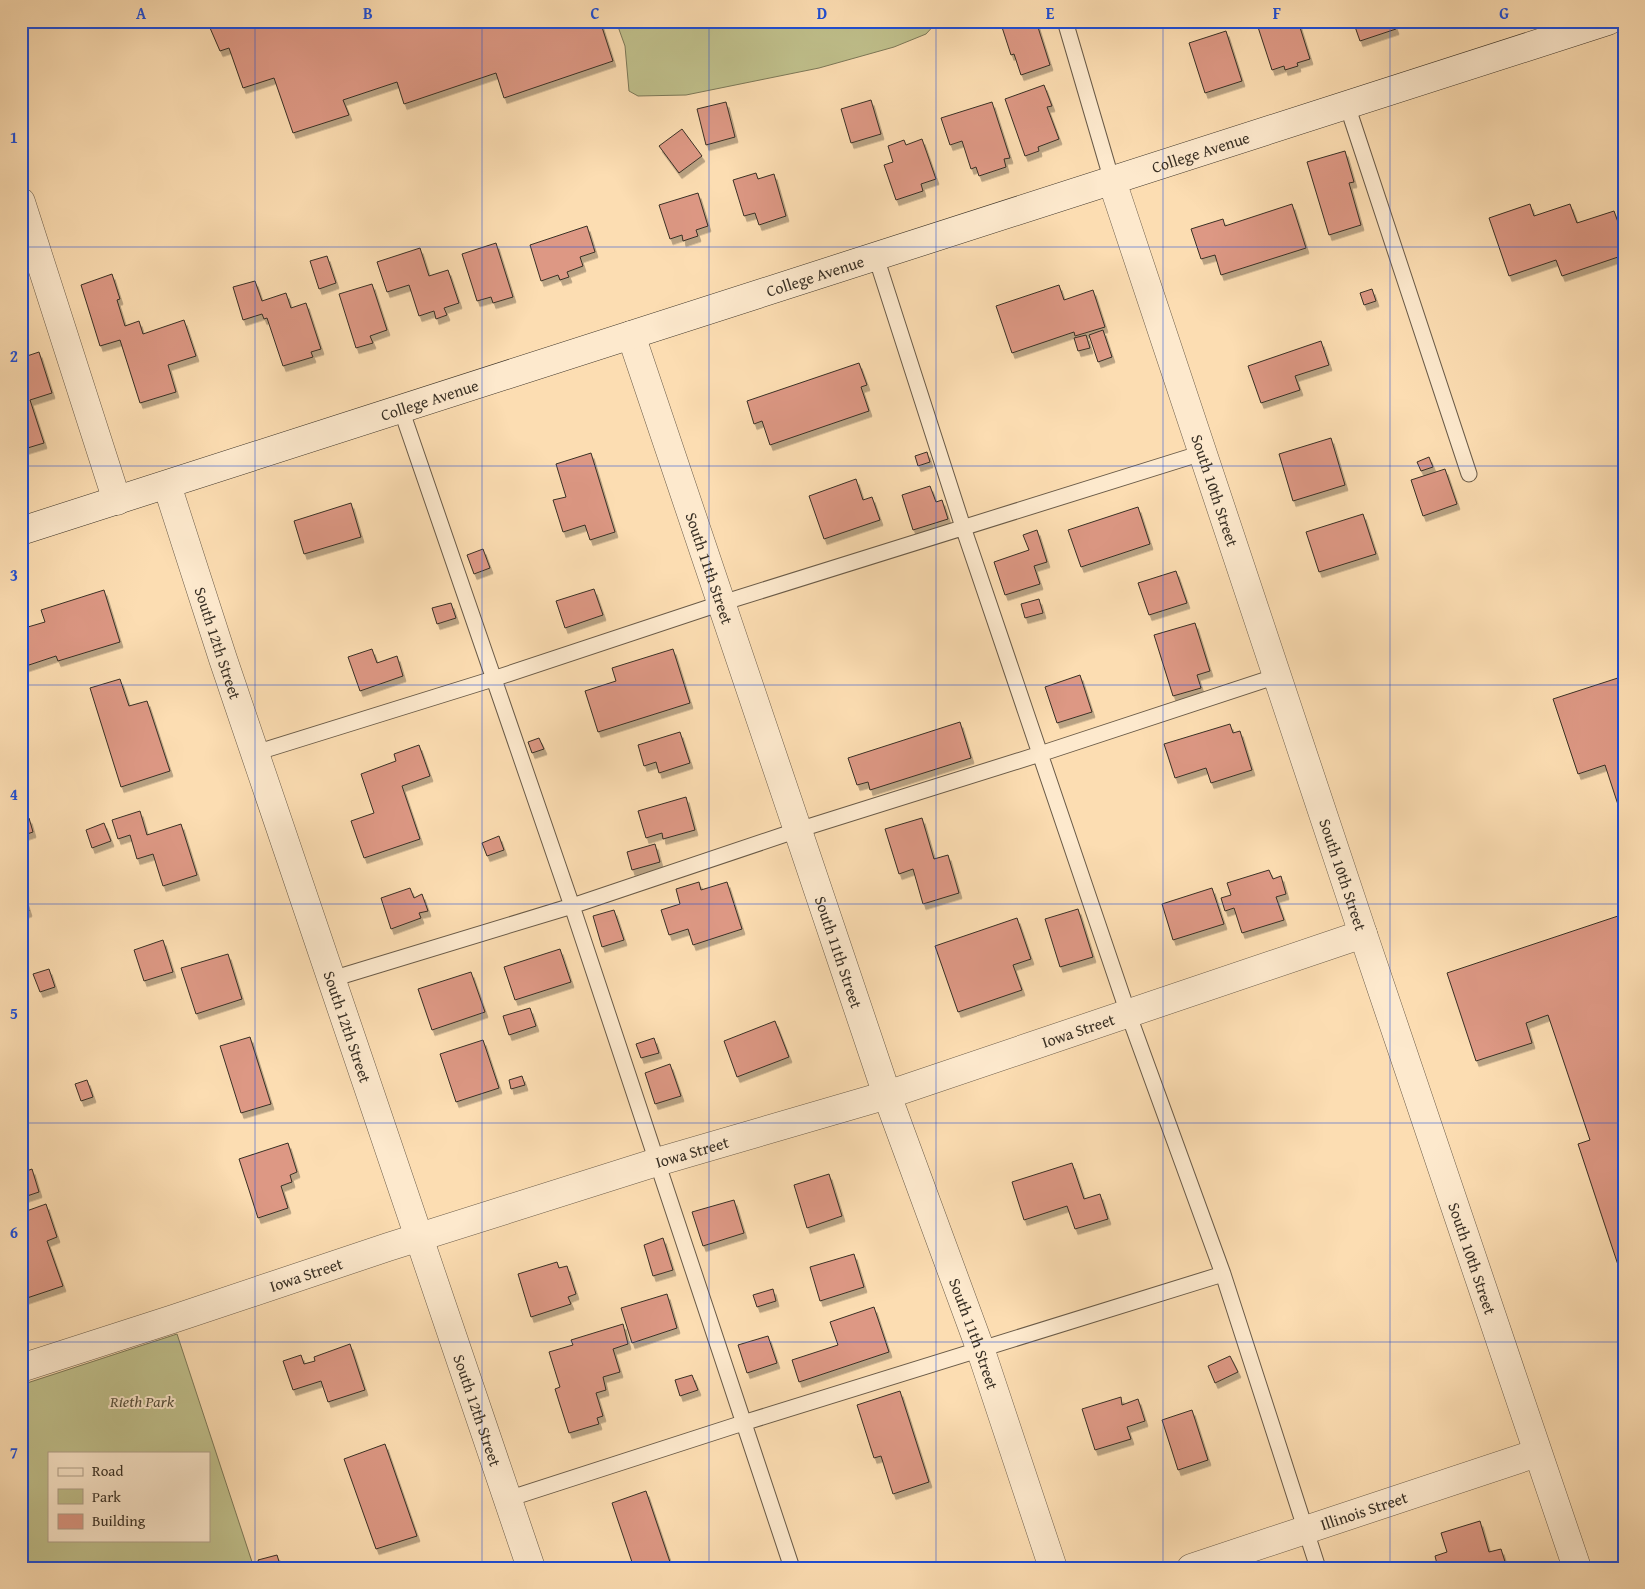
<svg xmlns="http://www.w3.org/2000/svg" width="1645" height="1589" font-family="'Gentium Book Plus',serif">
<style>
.green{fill:#c0c08c;stroke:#7c7858;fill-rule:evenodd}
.building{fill:#dd9884;stroke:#393025;filter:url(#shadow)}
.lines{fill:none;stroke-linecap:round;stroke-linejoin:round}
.service-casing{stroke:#6a5b48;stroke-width:17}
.minor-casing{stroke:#6a5b48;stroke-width:29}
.secondary-casing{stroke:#393025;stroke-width:29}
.service{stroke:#fde9cd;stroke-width:15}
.minor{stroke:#fde9cd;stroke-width:28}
.secondary{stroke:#fde9cd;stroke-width:28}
.grid{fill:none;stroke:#1d4ed8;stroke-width:1;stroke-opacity:0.55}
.labels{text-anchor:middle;stroke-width:4;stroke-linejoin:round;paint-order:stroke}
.street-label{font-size:16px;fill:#393025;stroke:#fde9cd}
.park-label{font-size:16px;font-style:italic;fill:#544d3a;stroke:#fde9cd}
.neatline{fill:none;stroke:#1d4ed8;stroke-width:2}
.grid-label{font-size:16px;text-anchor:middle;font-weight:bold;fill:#1d4ed8}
</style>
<defs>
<filter id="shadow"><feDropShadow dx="3" dy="5.5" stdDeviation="0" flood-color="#0004"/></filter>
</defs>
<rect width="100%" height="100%" fill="#fcddb2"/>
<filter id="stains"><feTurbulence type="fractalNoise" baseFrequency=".004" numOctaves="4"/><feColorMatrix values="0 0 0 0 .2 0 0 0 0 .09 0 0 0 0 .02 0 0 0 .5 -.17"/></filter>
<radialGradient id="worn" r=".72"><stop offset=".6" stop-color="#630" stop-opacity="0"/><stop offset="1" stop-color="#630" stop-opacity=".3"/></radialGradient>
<path class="green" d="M 616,21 L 938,21 L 926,34 L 894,47 L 819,68 L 686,95 L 638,96 L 629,91 L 625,46 Z
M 177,1334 L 254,1568 L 31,1568 L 21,1539 L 21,1385 ZM 49,1453 L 209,1453 L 209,1540 L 49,1540 Z"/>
<path class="building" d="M 207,21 L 600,21 L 613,61 L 504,98 L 496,73 L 404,104 L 397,82 L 343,100 L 349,115 L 293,133 L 274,78 L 243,88 L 229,48 L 220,51 Z
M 1000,21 L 1036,21 L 1050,65 L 1021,75 L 1014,54 L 1011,55 Z
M 1256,21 L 1298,21 L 1310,59 L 1297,63 L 1298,66 L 1285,70 L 1284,66 L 1272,70 Z
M 1353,21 L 1393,21 L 1396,29 L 1360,41 Z
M 1226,31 L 1242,81 L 1205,93 L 1189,43 Z
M 1044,85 L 1052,106 L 1047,107 L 1059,139 L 1038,147 L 1039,151 L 1025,156 L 1005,99 Z
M 871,100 L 881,134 L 851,143 L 841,109 Z
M 726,102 L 735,137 L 706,145 L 697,109 Z
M 992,102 L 1010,158 L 1004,159 L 1006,167 L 979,176 L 976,167 L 971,169 L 962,141 L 950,145 L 941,118 Z
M 682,129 L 702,156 L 679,173 L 659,146 Z
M 922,139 L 936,179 L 921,184 L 923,191 L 896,200 L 884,165 L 893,162 L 888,146 L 904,140 L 906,145 Z
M 1345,151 L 1354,182 L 1349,183 L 1361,225 L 1329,235 L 1307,162 Z
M 756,173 L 758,179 L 774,174 L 786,216 L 759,225 L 755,213 L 744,216 L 733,180 Z
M 698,193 L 708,226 L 696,230 L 698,236 L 683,241 L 682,235 L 670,239 L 659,205 Z
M 1292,204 L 1306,248 L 1221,275 L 1215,255 L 1201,259 L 1191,229 L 1223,219 L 1225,226 Z
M 1530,204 L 1534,216 L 1570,204 L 1577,223 L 1614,211 L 1624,239 L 1624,255 L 1562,276 L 1556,260 L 1509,276 L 1489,218 Z
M 587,226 L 595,252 L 580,257 L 583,266 L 567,272 L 569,277 L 560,280 L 558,275 L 541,281 L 530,245 Z
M 496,243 L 513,297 L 493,303 L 491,297 L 477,301 L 462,254 Z
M 420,248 L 429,276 L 448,270 L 459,303 L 444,308 L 447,315 L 436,319 L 434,311 L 419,316 L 409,285 L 387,292 L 377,262 Z
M 327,256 L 336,283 L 319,289 L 310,261 Z
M 112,274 L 120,299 L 117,300 L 125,326 L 139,321 L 143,334 L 184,320 L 196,356 L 168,365 L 176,392 L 140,403 L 120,340 L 100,346 L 81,285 Z
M 255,281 L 262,301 L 286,293 L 291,308 L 306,303 L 321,349 L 311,352 L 313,357 L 283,366 L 267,318 L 264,319 L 262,314 L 243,320 L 233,287 Z
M 372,284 L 387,330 L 370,336 L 373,343 L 356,348 L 339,294 Z
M 1059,285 L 1064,300 L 1093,290 L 1105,327 L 1075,336 L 1074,332 L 1012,353 L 996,306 Z
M 1372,289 L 1376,301 L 1364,305 L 1360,293 Z
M 1103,330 L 1112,357 L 1098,362 L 1089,335 Z
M 1086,335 L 1090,348 L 1078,351 L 1074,338 Z
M 1321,341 L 1329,365 L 1295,376 L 1300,390 L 1261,403 L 1248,366 Z
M 39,352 L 52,393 L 30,400 L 44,443 L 21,450 L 21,358 Z
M 859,363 L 867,385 L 861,387 L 869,411 L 770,445 L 762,421 L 754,424 L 747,401 Z
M 1331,438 L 1345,485 L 1293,501 L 1279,454 Z
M 927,452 L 930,462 L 918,466 L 915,456 Z
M 591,453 L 615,532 L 590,540 L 585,525 L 563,532 L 553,500 L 566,497 L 556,464 Z
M 1429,457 L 1433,467 L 1421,471 L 1417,462 Z
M 1445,469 L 1457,504 L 1423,516 L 1411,480 Z
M 856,479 L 863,500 L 872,497 L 880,520 L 824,539 L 809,496 Z
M 930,486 L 936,502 L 942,500 L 948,519 L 913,530 L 902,495 Z
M 351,503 L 361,537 L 304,554 L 294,521 Z
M 1138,507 L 1150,544 L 1081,567 L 1068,530 Z
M 1363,514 L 1376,554 L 1319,572 L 1306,532 Z
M 1037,530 L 1047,562 L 1034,566 L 1040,584 L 1005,595 L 994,562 L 1029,550 L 1023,535 Z
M 483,549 L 490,568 L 474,574 L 467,555 Z
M 1176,571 L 1187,603 L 1149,615 L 1138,583 Z
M 594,589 L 603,615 L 565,628 L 556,601 Z
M 104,590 L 120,642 L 58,661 L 56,656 L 26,666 L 21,652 L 21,629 L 45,622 L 41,610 Z
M 1039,599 L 1043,613 L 1025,618 L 1021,604 Z
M 451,603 L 456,618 L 437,624 L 432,608 Z
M 1195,623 L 1210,671 L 1197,675 L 1201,688 L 1173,696 L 1154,635 Z
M 372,649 L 377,663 L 397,656 L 403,676 L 360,691 L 348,657 Z
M 673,649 L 690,703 L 598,732 L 585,691 L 616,681 L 612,668 Z
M 1080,675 L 1092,712 L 1057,723 L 1045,687 Z
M 1624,676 L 1624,823 L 1605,765 L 1578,774 L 1553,699 Z
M 120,679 L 129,706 L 147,701 L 170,771 L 121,787 L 90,688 Z
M 960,722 L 971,758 L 870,790 L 868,782 L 857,785 L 848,758 Z
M 1230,724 L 1233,733 L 1240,731 L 1252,770 L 1211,783 L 1206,768 L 1175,778 L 1164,744 Z
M 680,732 L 690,763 L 659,773 L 656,762 L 644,766 L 638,745 Z
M 539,738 L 544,749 L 532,753 L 528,742 Z
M 419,745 L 430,776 L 402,786 L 420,839 L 364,858 L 351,821 L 374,813 L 361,774 L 396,761 L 394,754 Z
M 686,797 L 695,830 L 663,839 L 662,833 L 646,838 L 638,811 Z
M 140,811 L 147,835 L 181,824 L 197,875 L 163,886 L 153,854 L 137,859 L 130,835 L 118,839 L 112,820 Z
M 29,818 L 33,832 L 21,836 L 21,820 Z
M 922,818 L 934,859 L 948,855 L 959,893 L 923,904 L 913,869 L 899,874 L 885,829 Z
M 104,823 L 111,841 L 92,848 L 86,830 Z
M 499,836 L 504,850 L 487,856 L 482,843 Z
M 655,844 L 660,862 L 632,870 L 627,852 Z
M 1269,870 L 1273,879 L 1281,876 L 1286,894 L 1276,897 L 1284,920 L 1242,933 L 1234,908 L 1225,911 L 1221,898 L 1231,895 L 1227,883 Z
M 699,882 L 701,890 L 727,882 L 742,929 L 693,945 L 688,929 L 669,935 L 661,910 L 680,904 L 676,889 Z
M 410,888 L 414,898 L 422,894 L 428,911 L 419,913 L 421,918 L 391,929 L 381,898 Z
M 1212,888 L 1224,924 L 1173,940 L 1162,904 Z
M 24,895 L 29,911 L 21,914 L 21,896 Z
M 1078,909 L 1093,957 L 1060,967 L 1045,919 Z
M 614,910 L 624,940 L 602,947 L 593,916 Z
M 1624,914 L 1624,1283 L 1578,1144 L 1590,1140 L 1548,1015 L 1526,1023 L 1532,1043 L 1476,1061 L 1447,973 Z
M 1017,918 L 1031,959 L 1013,965 L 1022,990 L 958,1012 L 935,946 Z
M 163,940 L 173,972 L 144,981 L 134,950 Z
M 560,949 L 571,982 L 515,1000 L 504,967 Z
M 228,954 L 242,999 L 196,1014 L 181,968 Z
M 49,969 L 55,987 L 40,992 L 33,974 Z
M 471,972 L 485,1012 L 432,1030 L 418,989 Z
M 530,1008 L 536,1026 L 509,1035 L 503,1016 Z
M 775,1021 L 789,1057 L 737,1077 L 724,1041 Z
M 250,1037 L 271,1104 L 241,1113 L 220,1046 Z
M 654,1038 L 659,1053 L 641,1058 L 636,1044 Z
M 483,1040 L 499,1088 L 456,1102 L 440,1054 Z
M 670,1064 L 681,1096 L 655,1104 L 645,1073 Z
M 522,1076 L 525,1085 L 511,1089 L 509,1080 Z
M 87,1080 L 93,1097 L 81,1101 L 75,1084 Z
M 288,1143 L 297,1172 L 290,1175 L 292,1182 L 281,1186 L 288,1208 L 258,1218 L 239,1159 Z
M 1072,1163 L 1084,1199 L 1100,1194 L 1108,1219 L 1075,1229 L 1067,1206 L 1024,1220 L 1012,1182 Z
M 32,1169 L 39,1192 L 21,1198 L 21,1173 Z
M 829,1174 L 842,1216 L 807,1228 L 794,1185 Z
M 734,1200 L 744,1233 L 703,1246 L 692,1212 Z
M 46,1204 L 57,1237 L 47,1241 L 63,1286 L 21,1300 L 21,1213 Z
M 663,1238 L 673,1270 L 653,1276 L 644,1245 Z
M 854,1254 L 864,1287 L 820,1301 L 810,1267 Z
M 557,1262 L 559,1268 L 567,1266 L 576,1294 L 568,1297 L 571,1304 L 531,1317 L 518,1274 Z
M 773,1289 L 776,1301 L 757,1307 L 753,1295 Z
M 667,1294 L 677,1328 L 632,1343 L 621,1308 Z
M 874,1307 L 889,1352 L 799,1382 L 792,1360 L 838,1345 L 830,1322 Z
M 623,1324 L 628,1344 L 613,1349 L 620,1372 L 603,1377 L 606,1390 L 596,1393 L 603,1416 L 597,1418 L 599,1424 L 569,1433 L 555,1389 L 560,1387 L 549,1352 L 573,1345 L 571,1340 Z
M 768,1336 L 777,1363 L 747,1373 L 738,1345 Z
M 350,1344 L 365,1390 L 328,1402 L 321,1381 L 293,1390 L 283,1361 L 301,1355 L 304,1364 L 315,1361 L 314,1357 Z
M 1230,1356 L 1238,1372 L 1215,1383 L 1208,1366 Z
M 692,1375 L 698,1390 L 680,1396 L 675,1380 Z
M 900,1391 L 929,1482 L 893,1494 L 881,1456 L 874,1458 L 857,1405 Z
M 1121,1397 L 1122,1405 L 1138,1399 L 1145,1421 L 1127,1427 L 1131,1439 L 1095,1450 L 1082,1409 Z
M 1192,1410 L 1208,1460 L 1178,1470 L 1162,1420 Z
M 385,1444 L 417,1536 L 376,1549 L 344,1459 Z
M 646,1491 L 672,1568 L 634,1568 L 612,1503 Z
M 1480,1521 L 1489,1552 L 1501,1549 L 1507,1568 L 1438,1568 L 1435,1556 L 1447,1552 L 1441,1533 Z
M 277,1555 L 281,1568 L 261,1568 L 258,1560 Z"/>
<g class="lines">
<defs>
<path id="service" d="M 1065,21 L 1112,181
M 1347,105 L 1469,474
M 876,257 L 963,527 L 1128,1013 L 1223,1274 L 1318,1568
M 401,409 L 572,906 L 792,1568
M 255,753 L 493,679 L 722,603 L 1202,453
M 332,979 L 572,906 L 798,830 L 1040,754 L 1277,676
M 508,1499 L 743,1423 L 1223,1274"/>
<g id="minor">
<path id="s1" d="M 1112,181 L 1363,934 L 1577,1568"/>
<path d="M 21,202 L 117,501"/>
<path id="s2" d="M 631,335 L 887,1095 L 980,1348 L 1053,1568"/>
<path id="s3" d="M 167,485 L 223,659 L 531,1568"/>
<path id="s4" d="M 21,1368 L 173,1319 L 388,1247 L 657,1162 L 887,1095 L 1363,934"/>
<path id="s5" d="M 1191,1568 L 1537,1453"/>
</g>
<g id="secondary">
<path id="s6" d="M 21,531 L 1608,21"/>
</g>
</defs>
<use href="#service" class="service-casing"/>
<use href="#minor" class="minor-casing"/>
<use href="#secondary" class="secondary-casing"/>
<use href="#service" class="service"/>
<use href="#minor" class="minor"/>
<use href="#secondary" class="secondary"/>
</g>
<path class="grid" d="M 255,21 L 255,1568M 482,21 L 482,1568M 709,21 L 709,1568M 936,21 L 936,1568M 1163,21 L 1163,1568M 1390,21 L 1390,1568M 21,247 L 1624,247M 21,466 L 1624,466M 21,685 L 1624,685M 21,904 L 1624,904M 21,1123 L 1624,1123M 21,1342 L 1624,1342"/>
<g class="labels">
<g class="street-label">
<text dy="6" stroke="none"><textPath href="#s6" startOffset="1239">College Avenue</textPath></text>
<text dy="6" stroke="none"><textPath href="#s6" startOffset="834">College Avenue</textPath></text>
<text dy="6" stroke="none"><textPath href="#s6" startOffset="429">College Avenue</textPath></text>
<text dy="6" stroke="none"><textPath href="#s1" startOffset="326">South 10th Street</textPath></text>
<text dy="6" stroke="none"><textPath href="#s2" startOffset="246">South 11th Street</textPath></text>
<text dy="6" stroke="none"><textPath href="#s3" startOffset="166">South 12th Street</textPath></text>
<text dy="6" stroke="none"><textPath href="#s1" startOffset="731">South 10th Street</textPath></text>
<text dy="6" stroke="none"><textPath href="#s2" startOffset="651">South 11th Street</textPath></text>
<text dy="6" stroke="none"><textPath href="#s3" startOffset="571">South 12th Street</textPath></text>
<text dy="6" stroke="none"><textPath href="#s4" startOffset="1110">Iowa Street</textPath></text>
<text dy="6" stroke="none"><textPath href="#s4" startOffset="705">Iowa Street</textPath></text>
<text dy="6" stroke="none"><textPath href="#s1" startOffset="1136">South 10th Street</textPath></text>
<text dy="6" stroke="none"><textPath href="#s4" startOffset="300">Iowa Street</textPath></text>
<text dy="6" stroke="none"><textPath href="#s2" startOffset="1056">South 11th Street</textPath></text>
<text dy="6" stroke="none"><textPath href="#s3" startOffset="976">South 12th Street</textPath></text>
<text dy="6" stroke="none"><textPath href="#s5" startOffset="182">Illinois Street</textPath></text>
</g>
<g class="park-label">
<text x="142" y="1407">Rieth Park</text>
</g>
</g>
<rect width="1645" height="1589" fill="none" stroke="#fcddb2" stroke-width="55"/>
<rect x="48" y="1452" width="162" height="90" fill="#fde9cd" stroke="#af9f8a"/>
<rect x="58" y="1468" width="25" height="8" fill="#fde9cd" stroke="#af9f8a"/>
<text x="92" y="1476" font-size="15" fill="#393025">Road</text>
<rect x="58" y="1489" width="25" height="15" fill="#c0c08c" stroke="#af9f8a"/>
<text x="92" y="1502" font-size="15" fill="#393025">Park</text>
<rect x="58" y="1514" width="25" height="15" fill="#dd9884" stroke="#af9f8a"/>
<text x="92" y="1526" font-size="15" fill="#393025">Building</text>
<rect x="28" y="28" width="1590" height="1534" class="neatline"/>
<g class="grid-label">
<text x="141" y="19">A</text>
<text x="368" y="19">B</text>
<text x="595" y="19">C</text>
<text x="822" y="19">D</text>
<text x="1050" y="19">E</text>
<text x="1277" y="19">F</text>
<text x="1504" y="19">G</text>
<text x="14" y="143">1</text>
<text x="14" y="362">2</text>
<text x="14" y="581">3</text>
<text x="14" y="800">4</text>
<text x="14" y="1019">5</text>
<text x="14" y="1238">6</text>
<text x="14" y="1458">7</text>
</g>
<rect width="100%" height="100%" filter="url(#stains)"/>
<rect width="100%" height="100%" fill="url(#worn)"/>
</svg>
